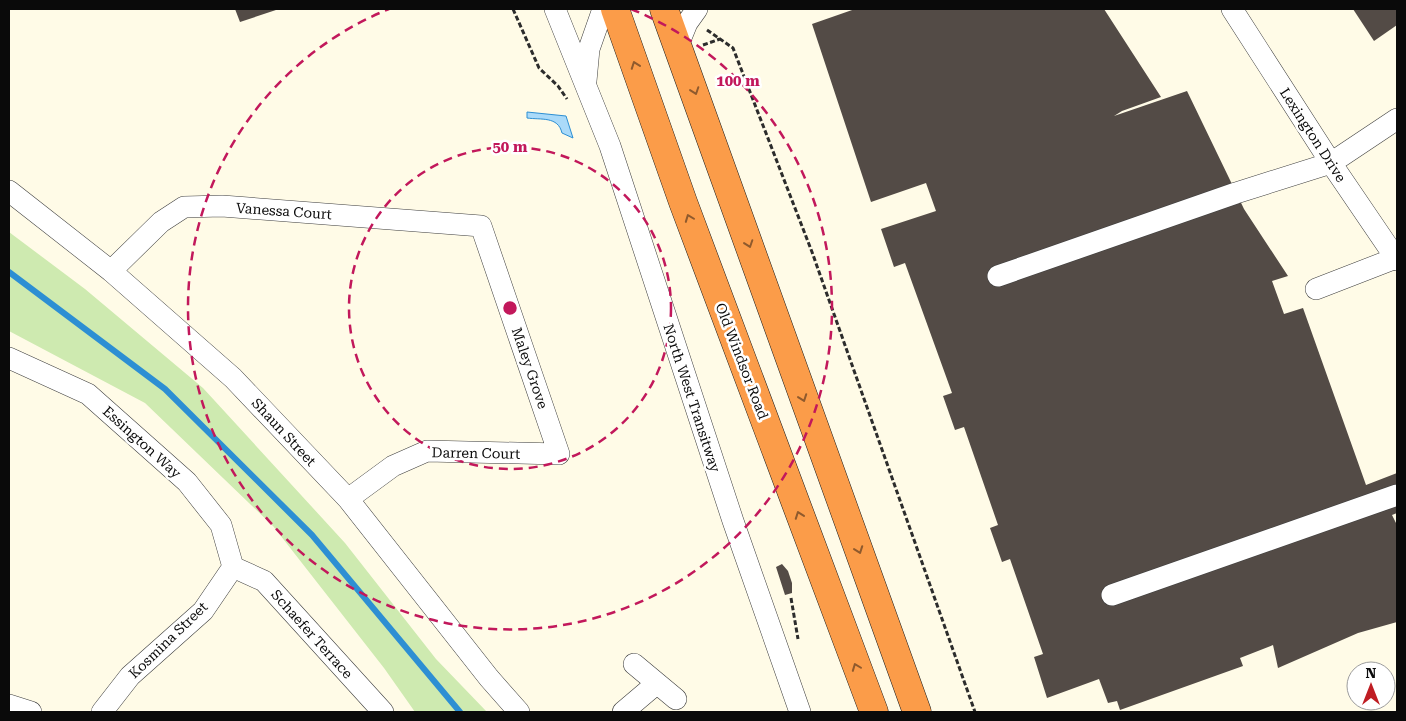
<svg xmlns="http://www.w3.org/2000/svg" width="1406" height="721" font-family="'Roboto Serif',serif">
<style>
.green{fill:#ceeab0}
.water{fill:#aadaf9;stroke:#2d8fd3}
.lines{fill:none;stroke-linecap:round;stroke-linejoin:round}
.stream{stroke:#2d8fd3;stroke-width:6}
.building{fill:#534b46}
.minor-casing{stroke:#3d3d3d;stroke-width:22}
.highway-casing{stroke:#1b1b1b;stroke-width:29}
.path{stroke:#2c2c2c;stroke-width:3;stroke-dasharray:5 2.5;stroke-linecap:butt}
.minor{stroke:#fff;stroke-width:21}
.highway{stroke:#fb9c49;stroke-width:28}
.oneway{stroke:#8f5a2d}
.ring{fill:none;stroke:#c2185b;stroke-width:2.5;stroke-dasharray:9 6}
.labels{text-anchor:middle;stroke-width:5;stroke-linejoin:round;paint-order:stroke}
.street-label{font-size:14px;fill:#0a0a0a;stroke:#fff}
.centre{fill:#c2185b;stroke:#fff;stroke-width:2.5}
.ring-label{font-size:15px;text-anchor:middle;font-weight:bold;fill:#c2185b;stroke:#fff;stroke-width:5;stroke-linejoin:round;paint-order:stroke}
</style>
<rect width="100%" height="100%" fill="#fffbe7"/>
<path class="green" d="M 9,232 L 85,289 L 203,388 L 345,543 L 436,659 L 487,712 L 415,712 L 384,668 L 273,526 L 145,403 L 9,331 Z"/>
<path class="water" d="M 527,112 L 566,116 L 573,138 L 562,133 C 558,116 541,120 527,118 Z"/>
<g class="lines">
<path class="stream" d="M 9,272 L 165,389 L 312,535 L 460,712"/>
</g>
<path class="building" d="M 235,9 L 279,9 L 240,22 Z
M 855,9 L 1104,9 L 1161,97 L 1122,111 L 1114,116 L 1187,91 L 1244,209 L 1288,276 L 1272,281 L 1284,314 L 1303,308 L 1366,485 L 1397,473 L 1397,513 L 1392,515 L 1397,525 L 1397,622 L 1358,633 L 1278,668 L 1273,645 L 1240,658 L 1243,666 L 1120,710 L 1117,701 L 1108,703 L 1099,679 L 1047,698 L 1034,657 L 1043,654 L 1010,559 L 1002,562 L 990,528 L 998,525 L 964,427 L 955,430 L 943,396 L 952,393 L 905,263 L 894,267 L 881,229 L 936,211 L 926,183 L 871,202 L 812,24 Z
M 1353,9 L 1397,9 L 1397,25 L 1374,41 Z
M 782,564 L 788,571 L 792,583 L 792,593 L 785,595 L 776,567 Z"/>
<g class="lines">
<defs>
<path id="minor" d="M 555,9 L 610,146 L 733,521 L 800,712
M 1232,9 L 1331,163 L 1397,260
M 678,45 L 687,23 L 697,9
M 586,81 L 589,49 L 603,9
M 9,191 L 111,271 L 233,378 L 348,499 L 489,678 L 519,712
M 111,271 L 161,222 L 184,207 L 222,206 L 481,226 L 559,454 L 427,451 L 393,466 L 348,499
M 998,276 L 1236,193 L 1331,163 L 1397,119
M 1316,289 L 1396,258
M 9,358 L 88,394 L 187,482 L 221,525 L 233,567
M 233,567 L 264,581 L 383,712
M 1112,595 L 1397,495
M 634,664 L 676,699
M 9,705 L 31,712
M 102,712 L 130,676 L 203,611 L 233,567
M 623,712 L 656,684"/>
<path id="highway" d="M 615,9 L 683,202 L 874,712
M 664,9 L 917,712"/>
</defs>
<use href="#minor" class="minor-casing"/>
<use href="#highway" class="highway-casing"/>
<path class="path" d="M 513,9 L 539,68 L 558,86 L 567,99
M 707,30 L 733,48 L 812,252 L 975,712
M 703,45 L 720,39
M 791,598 L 798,639"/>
<use href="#minor" class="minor"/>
<use href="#highway" class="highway"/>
</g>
<defs><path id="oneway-chevron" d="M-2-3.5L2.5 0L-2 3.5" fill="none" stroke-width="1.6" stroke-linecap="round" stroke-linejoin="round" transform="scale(1.25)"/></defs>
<g class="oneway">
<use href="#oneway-chevron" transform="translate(635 65) rotate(-110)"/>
<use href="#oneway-chevron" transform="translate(695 91) rotate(71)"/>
<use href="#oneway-chevron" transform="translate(689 218) rotate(-111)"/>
<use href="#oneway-chevron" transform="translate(749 244) rotate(71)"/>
<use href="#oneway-chevron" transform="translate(803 398) rotate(70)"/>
<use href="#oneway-chevron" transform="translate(799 515) rotate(-110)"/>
<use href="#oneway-chevron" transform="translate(859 550) rotate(70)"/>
<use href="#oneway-chevron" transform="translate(856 667) rotate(-111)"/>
</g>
<g class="ring">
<circle cx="510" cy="308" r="161"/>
<path d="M631 9A322 322 0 1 1 389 9"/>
</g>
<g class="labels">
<g class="street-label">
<text transform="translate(1313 135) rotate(57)" y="5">Lexington Drive</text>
<text transform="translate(284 211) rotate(4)" y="5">Vanessa Court</text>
<text transform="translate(742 361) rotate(69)" y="5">Old Windsor Road</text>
<text transform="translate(530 368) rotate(71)" y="5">Maley Grove</text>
<text transform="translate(692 398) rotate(72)" y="5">North West Transitway</text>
<text transform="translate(284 432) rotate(47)" y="5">Shaun Street</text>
<text transform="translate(142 442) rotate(42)" y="5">Essington Way</text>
<text transform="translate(476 453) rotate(1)" y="5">Darren Court</text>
<text transform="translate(312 634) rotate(48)" y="5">Schaefer Terrace</text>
<text transform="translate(168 640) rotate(-44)" y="5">Kosmina Street</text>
</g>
</g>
<circle cx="510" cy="308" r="8" class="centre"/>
<g class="ring-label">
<text x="738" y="86">100 m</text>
<text x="510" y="152">50 m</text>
</g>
<rect width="1406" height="721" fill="none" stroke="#0a0a0a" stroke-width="20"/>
<g transform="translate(1371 686)"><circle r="24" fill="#ffffff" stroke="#9d9d9d"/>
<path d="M0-4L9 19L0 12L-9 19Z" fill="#bf1d23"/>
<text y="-8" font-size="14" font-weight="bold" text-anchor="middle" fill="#0a0a0a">N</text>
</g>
</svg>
